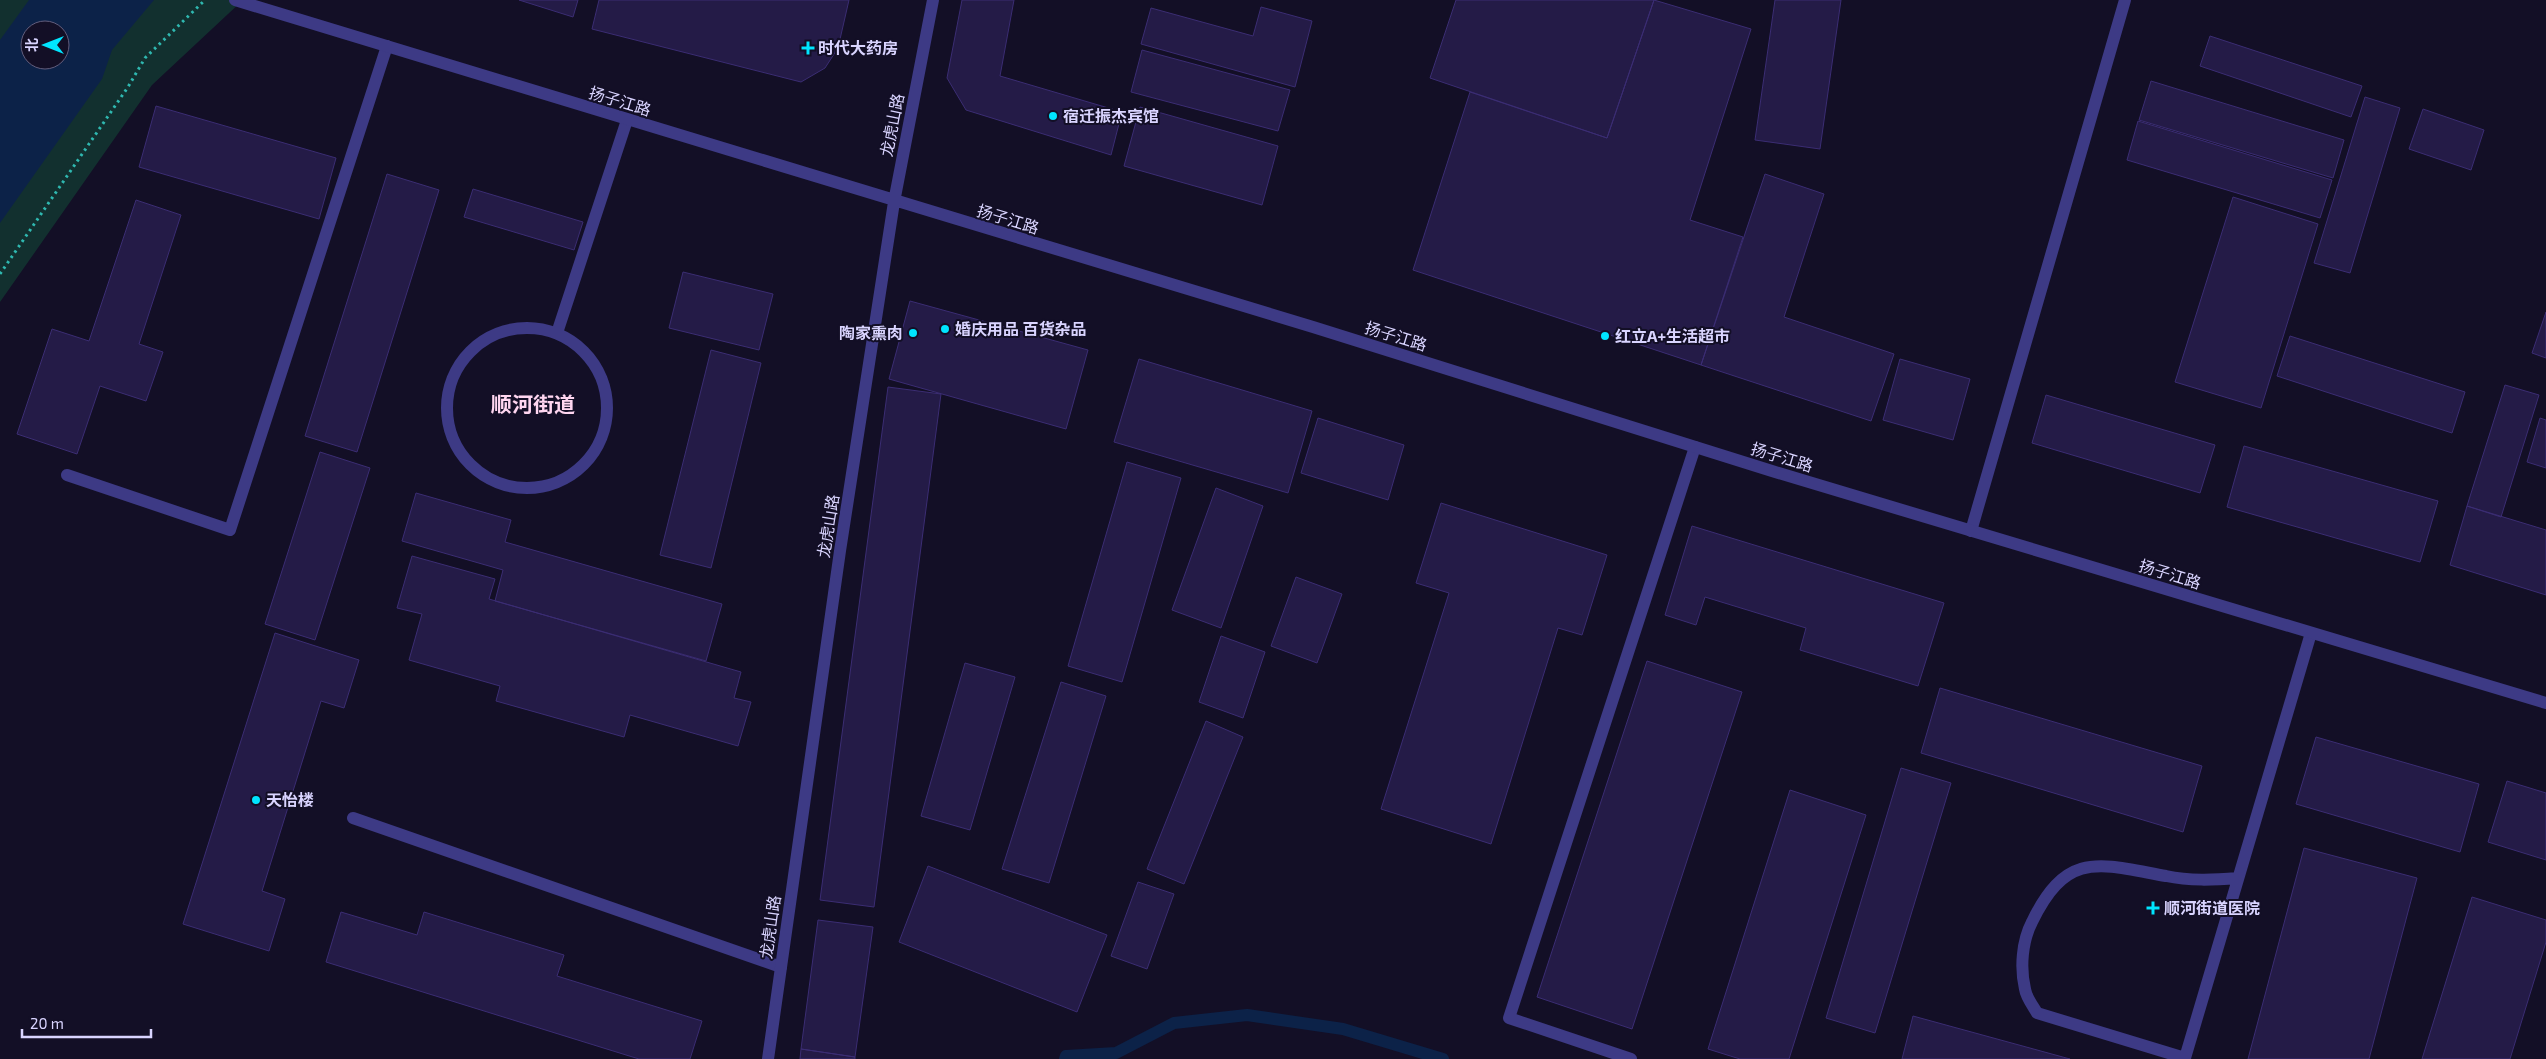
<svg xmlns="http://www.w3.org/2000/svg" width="2546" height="1059" font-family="'Exo 2','Noto Sans SC',sans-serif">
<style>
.green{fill:#12302f;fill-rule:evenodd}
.water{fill:#0c2248;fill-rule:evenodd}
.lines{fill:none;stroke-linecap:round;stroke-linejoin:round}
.stream{stroke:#0c2248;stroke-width:12}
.building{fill:#241b47;stroke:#3b2d73}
.path{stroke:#2fb8b0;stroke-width:3;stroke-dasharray:2.5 4;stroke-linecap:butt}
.service{stroke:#3d3a85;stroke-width:12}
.minor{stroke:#3d3a85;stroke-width:12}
.tertiary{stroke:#3d3a85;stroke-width:12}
.poi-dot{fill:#00e5ff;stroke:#130f26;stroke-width:2}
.labels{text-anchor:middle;stroke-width:4;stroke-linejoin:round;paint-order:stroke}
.poi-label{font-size:16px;font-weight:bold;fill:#d9d4ff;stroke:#130f26;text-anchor:start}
.street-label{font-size:16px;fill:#d9d4ff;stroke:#130f26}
.district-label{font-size:21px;font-weight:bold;fill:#ffd6f0;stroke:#130f26}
</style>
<rect width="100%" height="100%" fill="#130f26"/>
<path class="green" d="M 0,0 L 243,0 L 152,85 L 0,302 ZM 30,30 L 60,30 L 60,60 L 30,60 Z"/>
<path class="water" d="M 29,0 L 154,0 L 112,50 L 102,79 L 0,223 L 0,40 ZM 30,30 L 60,30 L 60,60 L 30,60 Z"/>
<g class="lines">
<path class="stream" d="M 1065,1059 L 1066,1056 L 1116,1053 L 1174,1023 L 1247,1015 L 1343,1029 L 1443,1059"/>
</g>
<path class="building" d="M 519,0 L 578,0 L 573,17 Z
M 599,0 L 849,0 L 838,48 L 825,68 L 801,82 L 592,29 Z
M 962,0 L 1014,0 L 1000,76 L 1122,112 L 1111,155 L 966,110 L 947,78 Z
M 1456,0 L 1654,0 L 1607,138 L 1430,78 Z
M 1654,0 L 1751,29 L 1690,220 L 1743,237 L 1701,365 L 1413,270 L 1470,92 L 1607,138 Z
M 1775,0 L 1841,0 L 1820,149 L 1755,140 Z
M 1261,7 L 1312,21 L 1295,87 L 1141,44 L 1151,8 L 1253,36 Z
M 2210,36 L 2362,86 L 2351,117 L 2200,66 Z
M 1142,50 L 1290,90 L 1278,131 L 1131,92 Z
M 2151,81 L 2344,140 L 2333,178 L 2139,120 Z
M 2365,97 L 2400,108 L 2350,273 L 2314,263 Z
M 156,106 L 336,158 L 319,219 L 139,167 Z
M 1140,107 L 1278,146 L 1262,205 L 1124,166 Z
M 2423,109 L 2484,130 L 2471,170 L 2409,149 Z
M 2138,121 L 2332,180 L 2320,218 L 2127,160 Z
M 387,174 L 439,190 L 357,452 L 305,436 Z
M 1765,174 L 1824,194 L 1784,317 L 1894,354 L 1871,421 L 1701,365 Z
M 473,189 L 583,222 L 574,250 L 464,217 Z
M 2233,197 L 2318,224 L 2261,408 L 2175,382 Z
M 136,200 L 181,215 L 139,344 L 163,352 L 146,401 L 100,386 L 77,454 L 17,434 L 52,329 L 89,341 Z
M 683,272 L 773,294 L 759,350 L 669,328 Z
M 910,301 L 1088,350 L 1066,429 L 889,379 Z
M 2546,312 L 2546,358 L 2532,353 Z
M 2290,336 L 2465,392 L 2452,433 L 2277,376 Z
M 711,350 L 761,363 L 711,568 L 660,555 Z
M 1139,359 L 1312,411 L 1288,493 L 1114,442 Z
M 1900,359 L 1970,379 L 1953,440 L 1883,420 Z
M 2505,385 L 2539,395 L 2501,517 L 2467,506 Z
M 888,387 L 941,394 L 874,907 L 820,900 Z
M 2046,395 L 2215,445 L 2200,493 L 2032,443 Z
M 1318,418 L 1404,445 L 1388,500 L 1301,473 Z
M 2540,418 L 2546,420 L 2546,468 L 2527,462 Z
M 2244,446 L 2438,501 L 2420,562 L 2227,507 Z
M 320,452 L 370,468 L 315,640 L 265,624 Z
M 1127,462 L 1181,478 L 1122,682 L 1068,666 Z
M 1216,488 L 1263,506 L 1221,628 L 1172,610 Z
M 416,493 L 511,520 L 505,542 L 722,604 L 706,661 L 495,601 L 503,570 L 402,541 Z
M 1441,503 L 1607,555 L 1582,635 L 1558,628 L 1491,844 L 1381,809 L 1449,593 L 1416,583 Z
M 2467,506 L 2546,530 L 2546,595 L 2450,565 Z
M 1692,526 L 1944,603 L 1918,686 L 1800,650 L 1806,628 L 1705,597 L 1696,625 L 1665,615 Z
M 412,556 L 495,579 L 489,599 L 741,672 L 734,698 L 751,702 L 738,746 L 630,715 L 624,737 L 496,701 L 500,686 L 409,660 L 422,614 L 397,608 Z
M 1296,577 L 1342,594 L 1317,663 L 1271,646 Z
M 275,633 L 359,660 L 344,708 L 321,701 L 262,891 L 285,899 L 269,951 L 183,924 Z
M 1221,636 L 1265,652 L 1243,718 L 1199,702 Z
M 1647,661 L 1742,692 L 1632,1029 L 1537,997 Z
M 965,663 L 1015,677 L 970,830 L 921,816 Z
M 1061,682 L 1106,696 L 1049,883 L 1002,869 Z
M 1940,688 L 2202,766 L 2183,832 L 1921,753 Z
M 1206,721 L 1243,737 L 1184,884 L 1147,869 Z
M 2316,737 L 2479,784 L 2460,852 L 2296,804 Z
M 1901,768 L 1951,783 L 1875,1033 L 1826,1018 Z
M 2507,781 L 2546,793 L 2546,860 L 2488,842 Z
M 1790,790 L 1866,815 L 1789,1059 L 1740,1059 L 1708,1049 Z
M 2304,848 L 2417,878 L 2369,1059 L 2248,1059 Z
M 928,866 L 1107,935 L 1077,1012 L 899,942 Z
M 1138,882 L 1174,894 L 1147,969 L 1111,956 Z
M 2472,897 L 2546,920 L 2546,942 L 2510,1059 L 2422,1059 Z
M 341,912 L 417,935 L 424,912 L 564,955 L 557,976 L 702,1021 L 690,1059 L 639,1059 L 326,962 Z
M 818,920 L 873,927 L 855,1057 L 801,1049 Z
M 1913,1016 L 2070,1059 L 1902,1059 Z
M 801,1049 L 855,1057 L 855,1059 L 800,1059 Z"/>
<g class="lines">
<path class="path" d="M 0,274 L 128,87 L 145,58 L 205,0"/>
<path class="service" d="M447 408a80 80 0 1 1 160 0a80 80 0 1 1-160 0Z
M 557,333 L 627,120
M 67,475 L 230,530 L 387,46
M 353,818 L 781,967
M 2238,878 C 2213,880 2190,881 2166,876 C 2099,864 2067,850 2032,922 C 2022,941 2020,968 2025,989 C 2026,997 2033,1006 2037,1013 L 2185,1058 L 2311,633
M 1631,1059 L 1509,1018 L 1695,447"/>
<path class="minor" d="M 1971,531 L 2125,0"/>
<path class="tertiary" d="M 235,0 L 1313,327 L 1772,471 L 2546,703
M 768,1059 L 840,551 L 894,202 L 933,0"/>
</g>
<g class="poi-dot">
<path d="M805.5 40.5h5v5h5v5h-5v5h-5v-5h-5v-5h5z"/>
<circle cx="1053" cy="116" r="5"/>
<circle cx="945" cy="329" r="5"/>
<circle cx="913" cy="333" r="5"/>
<circle cx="1605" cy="336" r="5"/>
<circle cx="256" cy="800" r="5"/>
<path d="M2150.5 900.5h5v5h5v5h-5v5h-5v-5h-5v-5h5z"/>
</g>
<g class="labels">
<g class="poi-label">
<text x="818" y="54">时代大药房</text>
<text x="1063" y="122">宿迁振杰宾馆</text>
<text x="955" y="335">婚庆用品 百货杂品</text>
<text x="903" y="339" text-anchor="end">陶家熏肉</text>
<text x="1615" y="342">红立A+生活超市</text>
<text x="266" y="806">天怡楼</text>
<text x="2164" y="914">顺河街道医院</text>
</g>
<g class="street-label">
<text transform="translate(620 101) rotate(17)" y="6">扬子江路</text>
<text transform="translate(892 125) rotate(-79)" y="6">龙虎山路</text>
<text transform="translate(1008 219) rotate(17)" y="6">扬子江路</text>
<text transform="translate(1396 336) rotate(17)" y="6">扬子江路</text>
<text transform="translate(1782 457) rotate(17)" y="6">扬子江路</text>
<text transform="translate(828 526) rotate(-81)" y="6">龙虎山路</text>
<text transform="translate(2170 574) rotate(17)" y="6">扬子江路</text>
<text transform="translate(770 927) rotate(-82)" y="6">龙虎山路</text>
</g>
<g class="district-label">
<text x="533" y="412">顺河街道</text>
</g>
</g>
<g transform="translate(45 45) rotate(270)"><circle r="24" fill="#130f26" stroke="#625e7d"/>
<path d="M0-4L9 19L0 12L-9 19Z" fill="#00e5ff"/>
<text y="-8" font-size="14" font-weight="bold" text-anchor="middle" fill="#d9d4ff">北</text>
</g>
<path d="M22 1029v8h129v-8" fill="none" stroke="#d9d4ff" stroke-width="2.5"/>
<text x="30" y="1029" font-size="15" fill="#d9d4ff" stroke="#130f26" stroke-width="4" paint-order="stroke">20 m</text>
</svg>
